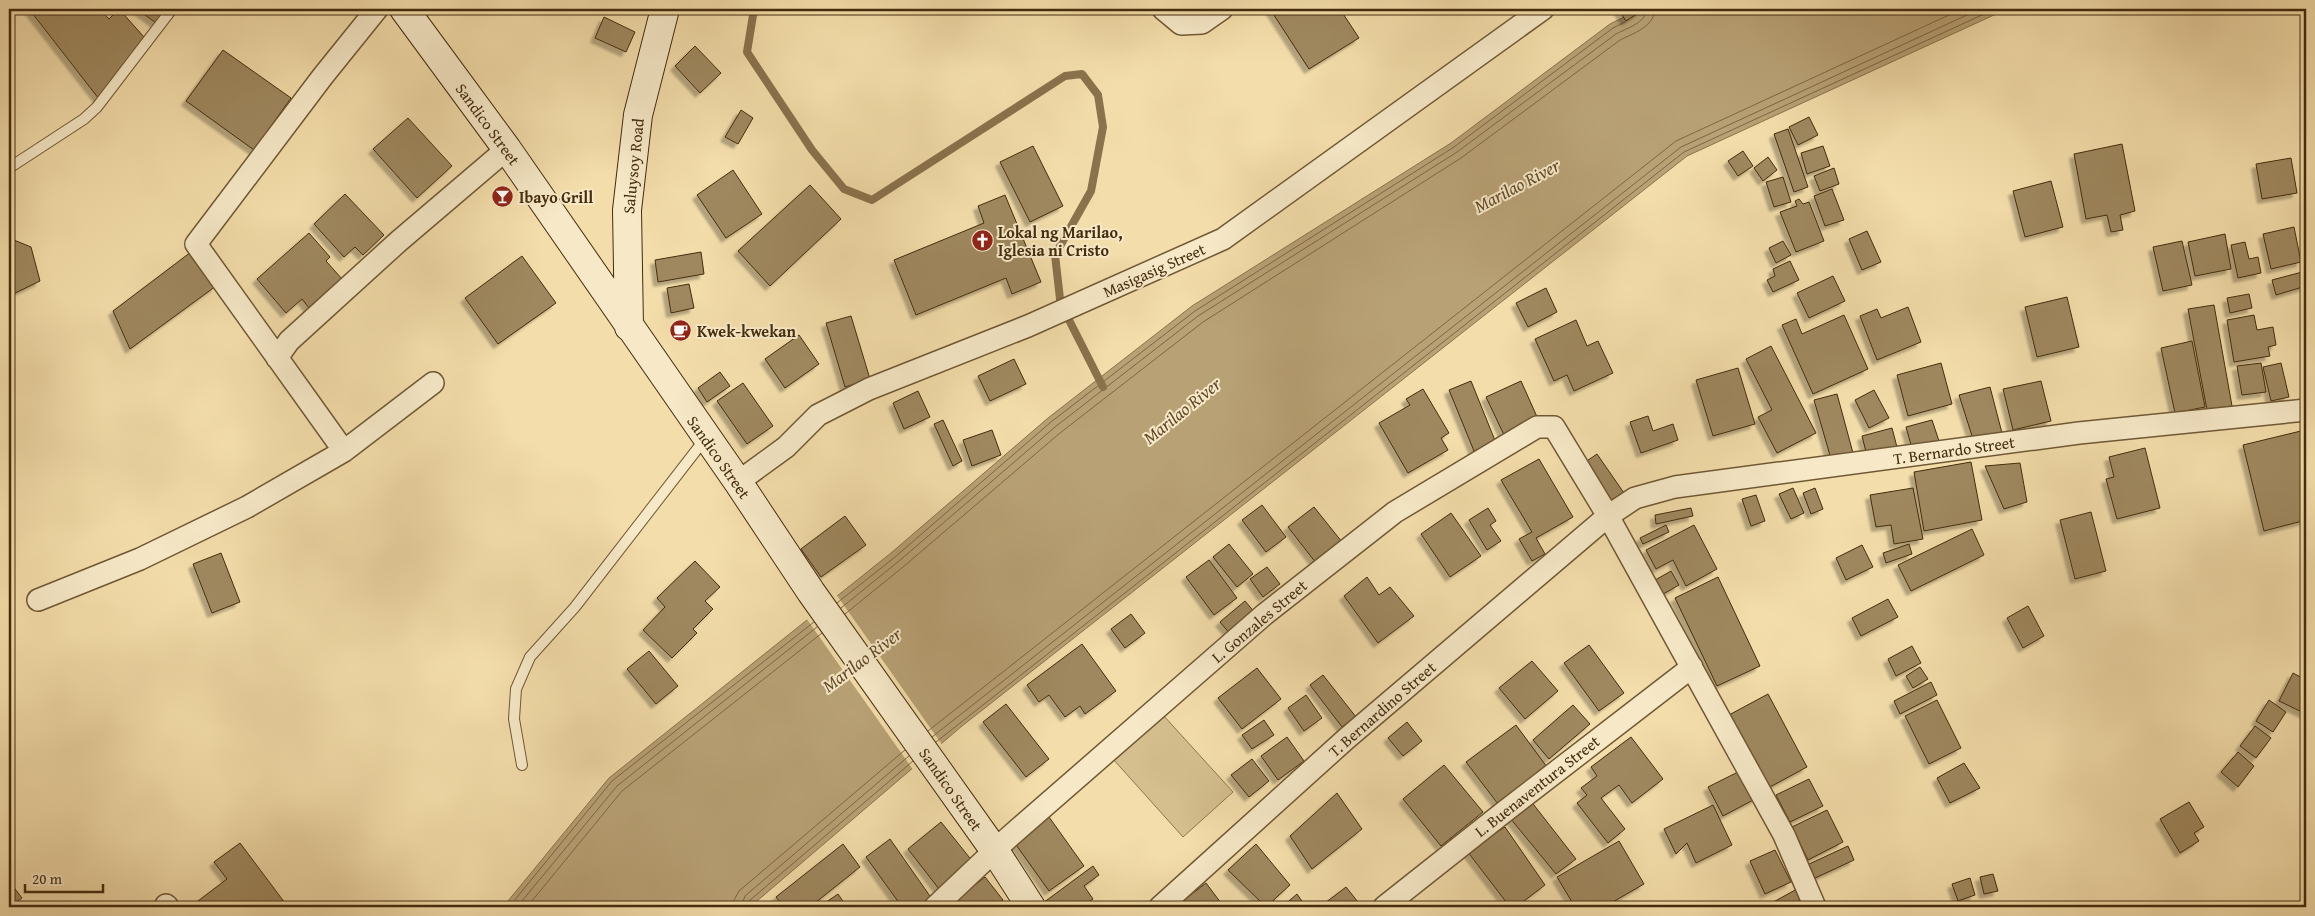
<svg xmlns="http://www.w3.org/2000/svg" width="2315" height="916" font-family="'Gentium Book Plus',serif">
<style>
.green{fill:#d5bf8f;stroke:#8c764e}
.water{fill:#b8a175;stroke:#8a724c}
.pier{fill:#f3ddaa}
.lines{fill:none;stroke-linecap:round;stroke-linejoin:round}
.shore{stroke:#7e6642;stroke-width:1}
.stream{stroke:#8a724c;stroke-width:8}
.building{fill:#9f885f;stroke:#442c0e;filter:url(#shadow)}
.lane-casing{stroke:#705835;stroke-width:12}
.street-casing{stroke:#705835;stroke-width:24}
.secondary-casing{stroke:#442c0e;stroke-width:30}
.lane{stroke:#f7e9c8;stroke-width:10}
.street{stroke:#f7e9c8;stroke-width:21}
.secondary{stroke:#f7e9c8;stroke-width:28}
.labels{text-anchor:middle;stroke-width:4;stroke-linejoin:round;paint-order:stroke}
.street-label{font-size:16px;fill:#442c0e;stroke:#f7e9c8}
.poi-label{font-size:16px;font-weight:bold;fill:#442c0e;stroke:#f7e9c8;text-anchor:start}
.water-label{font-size:18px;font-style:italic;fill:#614928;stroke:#f7e9c8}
</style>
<defs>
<filter id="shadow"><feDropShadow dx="-4.5" dy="4.5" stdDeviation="1" flood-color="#0004"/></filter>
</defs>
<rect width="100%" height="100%" fill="#f3ddaa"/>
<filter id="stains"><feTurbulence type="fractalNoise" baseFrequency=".004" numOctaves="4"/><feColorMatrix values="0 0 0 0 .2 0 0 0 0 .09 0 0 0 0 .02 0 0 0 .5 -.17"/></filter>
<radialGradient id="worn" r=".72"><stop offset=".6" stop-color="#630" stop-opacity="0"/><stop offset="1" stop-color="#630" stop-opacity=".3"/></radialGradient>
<path class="green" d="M 1163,715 L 1233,792 L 1183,837 L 1113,759 Z"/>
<path class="water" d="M 1640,9 L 2007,9 L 1687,156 L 962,726 L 750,907 L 503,907 L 609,778 L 891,553 L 1048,418 L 1192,306 L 1451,143 L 1610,24 Z"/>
<path class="pier" d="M 836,594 L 943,746 L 914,771 L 806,618 Z"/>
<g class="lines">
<path class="shore" d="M 837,603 L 895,557 L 1051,422 L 1195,311 L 1454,147 L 1613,28 L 1625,22
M 841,608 L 899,561 L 1055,427 L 1198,316 L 1457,152 L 1616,34 C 1627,28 1646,23 1647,9
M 845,614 L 903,567 L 1060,433 L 1203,322 L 1461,158 L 1620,40 C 1634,33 1654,27 1655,9
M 928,731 L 1676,141 L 1962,9
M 932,737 L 1681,147 L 1980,9
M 936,742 L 1684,152 L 1995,9
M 509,907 L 612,781 L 814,622
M 517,907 L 617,786 L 817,627
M 527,907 L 622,791 L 822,633
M 733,907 L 734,900 L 739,891 L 905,750
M 741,907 L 745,896 L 909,756
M 747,907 L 749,901 L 913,761"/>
<path class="stream" d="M 754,9 L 747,52 L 812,150 L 844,189 L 872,200 L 1065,76 L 1082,74 L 1098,95 L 1103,127 L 1091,191 L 1055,255 L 1060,299
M 1069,320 L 1103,387"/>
</g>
<path class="building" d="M 29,9 L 100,9 L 109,19 L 119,9 L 144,37 L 99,99 Z
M 137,9 L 166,9 L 156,23 Z
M 1270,9 L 1340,9 L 1359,38 L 1309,69 Z
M 1618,9 L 1644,9 L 1626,21 Z
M 604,17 L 635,32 L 626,52 L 595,38 Z
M 695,46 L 721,73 L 700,93 L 675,66 Z
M 223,50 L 291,98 L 254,150 L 186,101 Z
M 741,110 L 753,118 L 738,144 L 725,137 Z
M 1809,117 L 1818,135 L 1798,145 L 1789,127 Z
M 408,118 L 452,166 L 417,198 L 373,149 Z
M 1788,129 L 1808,187 L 1794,192 L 1774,134 Z
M 2122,144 L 2135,211 L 2120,215 L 2123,230 L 2111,232 L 2107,215 L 2086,219 L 2074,154 Z
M 1033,146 L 1063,206 L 1030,222 L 1000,162 Z
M 1823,146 L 1830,166 L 1807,174 L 1801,153 Z
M 1743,151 L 1753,166 L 1738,176 L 1728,161 Z
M 1768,157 L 1777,170 L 1763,181 L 1754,168 Z
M 2291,158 L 2297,193 L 2262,199 L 2256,164 Z
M 1834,168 L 1839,184 L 1820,191 L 1814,176 Z
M 733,170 L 762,214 L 726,238 L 697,195 Z
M 1783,177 L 1791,202 L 1774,207 L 1766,182 Z
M 2051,181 L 2063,227 L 2025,237 L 2013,191 Z
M 810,185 L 841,219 L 770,286 L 738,251 Z
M 1832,189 L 1844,220 L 1825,226 L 1814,196 Z
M 345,194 L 384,235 L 363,255 L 355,247 L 344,257 L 314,224 Z
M 1005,195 L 1041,282 L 1012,294 L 1006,278 L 916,315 L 894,260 L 984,223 L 978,206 Z
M 1799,199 L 1803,204 L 1809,202 L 1824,241 L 1796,252 L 1780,212 L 1797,206 L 1795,201 Z
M 2294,227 L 2301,262 L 2271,269 L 2263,234 Z
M 1867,231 L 1881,262 L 1862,270 L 1849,239 Z
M 309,233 L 330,257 L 326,261 L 342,279 L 309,308 L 302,299 L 286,313 L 257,279 Z
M 2225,234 L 2231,269 L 2195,276 L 2188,242 Z
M 9,238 L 31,247 L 40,281 L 9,296 Z
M 1783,241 L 1791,255 L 1776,263 L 1769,248 Z
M 2182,241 L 2192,285 L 2163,291 L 2153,247 Z
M 2245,242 L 2249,259 L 2258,257 L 2261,273 L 2238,278 L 2231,245 Z
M 191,252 L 216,286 L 130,349 L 113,311 Z
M 701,252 L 704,274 L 658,282 L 655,260 Z
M 522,256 L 556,303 L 498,344 L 465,298 Z
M 1790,261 L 1799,280 L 1773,292 L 1767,280 L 1775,276 L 1773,269 Z
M 2306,271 L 2306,286 L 2276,295 L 2272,280 Z
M 1833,276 L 1845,301 L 1809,318 L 1797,293 Z
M 689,284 L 694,308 L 671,313 L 667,288 Z
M 1546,288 L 1557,312 L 1528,327 L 1516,303 Z
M 2249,294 L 2252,308 L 2230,313 L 2227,298 Z
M 2067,297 L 2079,347 L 2037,357 L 2025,307 Z
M 2214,305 L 2232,406 L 2207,410 L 2188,309 Z
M 1908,307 L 1921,342 L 1877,360 L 1860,316 L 1877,309 L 1881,318 Z
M 1844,315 L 1868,369 L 1813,394 L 1782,325 L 1796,319 L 1802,334 Z
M 2254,315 L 2257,330 L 2273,327 L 2276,345 L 2268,347 L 2270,356 L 2234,362 L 2227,320 Z
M 851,316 L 870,379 L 845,387 L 826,323 Z
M 1576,320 L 1587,346 L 1598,341 L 1613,373 L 1574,391 L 1567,375 L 1554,381 L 1535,339 Z
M 799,335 L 819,364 L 785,388 L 765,359 Z
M 2192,341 L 2205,407 L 2175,413 L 2161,348 Z
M 1771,346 L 1816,433 L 1777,453 L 1758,417 L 1772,410 L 1746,359 Z
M 1014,359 L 1026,384 L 990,401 L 978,376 Z
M 1941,363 L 1952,404 L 1908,416 L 1897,375 Z
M 2261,363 L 2266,392 L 2242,395 L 2237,366 Z
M 2281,363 L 2289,397 L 2271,401 L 2263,367 Z
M 1738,368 L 1755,424 L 1713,436 L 1696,380 Z
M 720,372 L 730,386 L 707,402 L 698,388 Z
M 1471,381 L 1496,443 L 1474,451 L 1449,390 Z
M 1521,381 L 1538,419 L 1504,435 L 1486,397 Z
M 2041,381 L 2051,421 L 2013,430 L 2003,389 Z
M 743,383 L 773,426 L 747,444 L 717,401 Z
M 1990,387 L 2002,433 L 1973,439 L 1959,395 Z
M 1423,389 L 1449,433 L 1441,438 L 1448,450 L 1408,473 L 1379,423 L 1410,405 L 1406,399 Z
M 1874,390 L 1889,418 L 1869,428 L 1855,400 Z
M 918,391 L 930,417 L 904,429 L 893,403 Z
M 1837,394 L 1853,453 L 1831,459 L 1814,400 Z
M 1648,416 L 1653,431 L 1673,424 L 1678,440 L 1641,453 L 1630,422 Z
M 943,420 L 962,461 L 953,466 L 934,424 Z
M 1932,420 L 1940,444 L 1913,452 L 1906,427 Z
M 1892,428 L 1898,451 L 1868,460 L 1862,436 Z
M 992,430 L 1001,455 L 972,466 L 963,440 Z
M 2305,430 L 2306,520 L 2264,531 L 2243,445 Z
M 2145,448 L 2160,508 L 2117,519 L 2106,479 L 2114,477 L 2109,457 Z
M 1597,454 L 1624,493 L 1610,503 L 1584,463 Z
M 1539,459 L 1573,517 L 1536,538 L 1545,554 L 1532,561 L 1519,539 L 1532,532 L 1501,480 Z
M 1971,462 L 1982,520 L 1924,531 L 1914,472 Z
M 2020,463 L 2027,502 L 2004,509 L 1985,466 Z
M 1793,488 L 1804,513 L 1791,519 L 1779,494 Z
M 1815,488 L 1823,509 L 1811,514 L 1803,493 Z
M 1913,488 L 1923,539 L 1894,544 L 1891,525 L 1876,527 L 1870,495 Z
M 1756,495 L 1765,521 L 1751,526 L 1742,499 Z
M 1262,505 L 1286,537 L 1266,552 L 1242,520 Z
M 1314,507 L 1342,542 L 1316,563 L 1288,527 Z
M 1488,508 L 1496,521 L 1490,525 L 1501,541 L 1487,550 L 1469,520 Z
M 1691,508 L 1693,516 L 1656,524 L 1655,515 Z
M 2091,512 L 2106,571 L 2075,579 L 2060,520 Z
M 1451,513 L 1481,556 L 1450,577 L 1421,534 Z
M 845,516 L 866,545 L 821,577 L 801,549 Z
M 1666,525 L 1669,532 L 1643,544 L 1640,538 Z
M 1694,525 L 1717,569 L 1686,586 L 1673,560 L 1656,569 L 1646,550 Z
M 1972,529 L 1984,555 L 1911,591 L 1898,565 Z
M 1229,544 L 1253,574 L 1237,587 L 1213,557 Z
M 1909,544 L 1912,554 L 1886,563 L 1883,553 Z
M 1862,545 L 1873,567 L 1846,580 L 1836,558 Z
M 221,553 L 240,602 L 212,613 L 193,564 Z
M 1209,560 L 1237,598 L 1214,615 L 1186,577 Z
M 695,561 L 720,587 L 705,601 L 713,609 L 693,629 L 697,633 L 672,658 L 643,630 L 665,607 L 657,598 Z
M 1267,567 L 1280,584 L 1263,597 L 1250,579 Z
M 1671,571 L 1679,585 L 1658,597 L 1650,583 Z
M 1367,577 L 1379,595 L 1390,587 L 1414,616 L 1378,643 L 1344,596 Z
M 1718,577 L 1760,666 L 1717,686 L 1675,598 Z
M 1888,599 L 1898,617 L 1861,636 L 1852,618 Z
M 1245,601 L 1256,614 L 1231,635 L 1220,622 Z
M 2028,606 L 2044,636 L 2023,648 L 2007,618 Z
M 1131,614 L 1145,633 L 1125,648 L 1111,629 Z
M 1082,644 L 1116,691 L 1085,714 L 1080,706 L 1065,717 L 1049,695 L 1039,702 L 1027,685 Z
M 1589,645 L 1624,693 L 1599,711 L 1564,663 Z
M 1912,646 L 1921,663 L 1896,676 L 1888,659 Z
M 649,651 L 678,686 L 656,704 L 627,669 Z
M 1532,661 L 1558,691 L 1525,719 L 1499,688 Z
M 1920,667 L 1928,679 L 1913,688 L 1906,676 Z
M 1257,668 L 1281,699 L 1242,729 L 1218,698 Z
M 2293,673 L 2306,680 L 2306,714 L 2279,701 Z
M 1323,675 L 1356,717 L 1342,727 L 1310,685 Z
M 1931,682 L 1937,695 L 1900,714 L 1894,701 Z
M 1768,694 L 1807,767 L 1768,788 L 1729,715 Z
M 1306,695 L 1322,718 L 1304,731 L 1288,708 Z
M 1937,700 L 1961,748 L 1929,764 L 1905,716 Z
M 2269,700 L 2286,712 L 2273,732 L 2256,721 Z
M 1006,704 L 1049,759 L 1026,777 L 983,722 Z
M 1573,705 L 1590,724 L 1549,759 L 1533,740 Z
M 1264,720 L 1274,735 L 1252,749 L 1242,735 Z
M 1407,722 L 1422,741 L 1403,756 L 1388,738 Z
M 1516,725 L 1547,767 L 1498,804 L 1466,762 Z
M 2255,726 L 2271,738 L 2256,758 L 2240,746 Z
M 1287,737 L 1304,761 L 1278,780 L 1261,756 Z
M 1631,737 L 1663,779 L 1632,803 L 1619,785 L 1601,798 L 1625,829 L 1608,843 L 1577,803 L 1587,795 L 1581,788 L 1597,776 L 1591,767 Z
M 2238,752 L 2254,766 L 2238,787 L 2221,772 Z
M 1252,759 L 1269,781 L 1249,797 L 1231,775 Z
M 1964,763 L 1980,788 L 1950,803 L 1937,778 Z
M 1444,765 L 1483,812 L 1441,846 L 1403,799 Z
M 1742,770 L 1757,798 L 1723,816 L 1708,787 Z
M 1809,779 L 1823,806 L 1790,822 L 1776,795 Z
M 1337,793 L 1362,829 L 1312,869 L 1290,836 Z
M 1530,800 L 1576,859 L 1556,874 L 1510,818 Z
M 2189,802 L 2204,827 L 2194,833 L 2199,841 L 2180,853 L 2160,819 Z
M 1713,805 L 1732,845 L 1696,863 L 1687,843 L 1676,854 L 1664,829 Z
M 1827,810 L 1843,842 L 1808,860 L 1792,827 Z
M 1049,817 L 1084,866 L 1049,891 L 1014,842 Z
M 941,822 L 973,862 L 939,889 L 908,849 Z
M 1505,827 L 1545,885 L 1516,907 L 1510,907 L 1467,851 Z
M 890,839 L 932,899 L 919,907 L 902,907 L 866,857 Z
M 1619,841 L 1644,884 L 1604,907 L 1575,907 L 1557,877 Z
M 240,843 L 288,907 L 197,907 L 194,904 L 227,879 L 214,862 Z
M 843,844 L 860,867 L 810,907 L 784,907 L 776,897 Z
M 1256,844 L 1290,885 L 1266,907 L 1228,870 Z
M 1848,846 L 1854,860 L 1813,879 L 1807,865 Z
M 1775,850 L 1791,882 L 1765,894 L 1750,861 Z
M 1093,866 L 1099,875 L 1084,886 L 1093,899 L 1081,907 L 1045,907 L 1043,903 Z
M 1993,874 L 1998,891 L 1984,894 L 1980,877 Z
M 985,877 L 1003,900 L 993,907 L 947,907 Z
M 1970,878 L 1975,895 L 1958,901 L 1952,884 Z
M 9,881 L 22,898 L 10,907 L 9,907 Z
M 1206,883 L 1224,907 L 1177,907 L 1176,906 Z
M 1346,887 L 1362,907 L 1328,907 L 1325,903 Z
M 1797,889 L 1805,907 L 1769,907 L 1768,905 Z
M 838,894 L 847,907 L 819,907 Z
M 1297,894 L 1306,907 L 1282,907 Z
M 1542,902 L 1545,907 L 1535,907 Z"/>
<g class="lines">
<defs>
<path id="lane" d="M 9,168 L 84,119 L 97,107 L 172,9
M 522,765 L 514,719 L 516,689 L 530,657 L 575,607 L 705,439"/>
<path id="street" d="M 1163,9 L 1181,24 L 1202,23 L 1222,9
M 277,358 L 289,341 L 399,241 L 507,149
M 344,451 L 196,244 L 323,76 L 377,9
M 738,482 L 786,447 L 818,415 L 869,389 L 1028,326 L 1223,239 L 1543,9
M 38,600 L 140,559 L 247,507 L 344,451 L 433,383
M 166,905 L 168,907
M 935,907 L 1008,838 L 1265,614 L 1395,512 L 1537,427 L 1554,427 L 1608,516 L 1784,835 L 1815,907
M 1160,907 L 1346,739 L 1608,516 L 1635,498 L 1675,487 L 2079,433 L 2306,410
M 1384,907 L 1504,812 L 1692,667"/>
<path id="secondary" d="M 404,9 L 507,149 L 738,482 L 811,592 L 995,851 L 1031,907
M 629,327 L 627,210 L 638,115 L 665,9"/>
</defs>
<use href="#lane" class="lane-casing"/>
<use href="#street" class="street-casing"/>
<use href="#secondary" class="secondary-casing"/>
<use href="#lane" class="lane"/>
<use href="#street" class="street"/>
<use href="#secondary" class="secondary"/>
</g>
<defs>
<symbol id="bar-disc" viewBox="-11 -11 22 22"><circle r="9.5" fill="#8f2418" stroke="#f7e9c8"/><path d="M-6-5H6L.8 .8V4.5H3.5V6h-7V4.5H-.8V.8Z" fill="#fff"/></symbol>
<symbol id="church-disc" viewBox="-11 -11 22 22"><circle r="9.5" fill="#8f2418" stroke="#f7e9c8"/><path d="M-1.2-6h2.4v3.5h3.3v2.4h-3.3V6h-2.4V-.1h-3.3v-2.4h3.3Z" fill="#fff"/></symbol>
<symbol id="cafe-disc" viewBox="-11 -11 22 22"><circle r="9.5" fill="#8f2418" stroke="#f7e9c8"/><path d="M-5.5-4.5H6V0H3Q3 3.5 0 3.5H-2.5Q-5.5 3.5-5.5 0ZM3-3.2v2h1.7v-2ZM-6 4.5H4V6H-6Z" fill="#fff"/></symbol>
</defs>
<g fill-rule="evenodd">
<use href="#bar-disc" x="490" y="184" width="25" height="25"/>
<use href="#church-disc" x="970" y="228" width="25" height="25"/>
<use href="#cafe-disc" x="668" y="318" width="25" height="25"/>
</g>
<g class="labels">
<g class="street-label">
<text transform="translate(488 124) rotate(54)" y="6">Sandico Street</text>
<text transform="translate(633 166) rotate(-84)" y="6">Saluysoy Road</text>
<text transform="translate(1154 270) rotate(-24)" y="6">Masigasig Street</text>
<text transform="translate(1954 450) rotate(-8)" y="6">T. Bernardo Street</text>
<text transform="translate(719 457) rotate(55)" y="6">Sandico Street</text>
<text transform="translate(1259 621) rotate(-40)" y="6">L. Gonzales Street</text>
<text transform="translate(1382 709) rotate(-41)" y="6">T. Bernardino Street</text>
<text transform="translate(1537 786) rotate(-38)" y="6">L. Buenaventura Street</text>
<text transform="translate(951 789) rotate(55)" y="6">Sandico Street</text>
</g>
<g class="poi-label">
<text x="519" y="203">Ibayo Grill</text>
<text x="998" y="238">Lokal ng Marilao,<tspan x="998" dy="18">Iglesia ni Cristo</tspan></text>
<text x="697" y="337">Kwek-kwekan</text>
</g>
<g class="water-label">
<text transform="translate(1517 186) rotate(-28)" y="6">Marilao River</text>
<text transform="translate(1182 411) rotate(-39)" y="6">Marilao River</text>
<text transform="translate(862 660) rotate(-37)" y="6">Marilao River</text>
</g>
</g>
<rect width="2315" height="916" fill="none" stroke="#f3ddaa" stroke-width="30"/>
<rect x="10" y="10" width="2295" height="896" fill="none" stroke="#442c0e" stroke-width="2.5"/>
<rect x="15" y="15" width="2285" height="886" fill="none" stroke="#442c0e"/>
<path d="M25 884v8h78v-8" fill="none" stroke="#442c0e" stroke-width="2.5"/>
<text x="32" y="884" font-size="15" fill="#442c0e" stroke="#f7e9c8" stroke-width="4" paint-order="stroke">20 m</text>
<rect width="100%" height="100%" filter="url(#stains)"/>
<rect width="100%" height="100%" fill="url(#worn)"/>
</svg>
